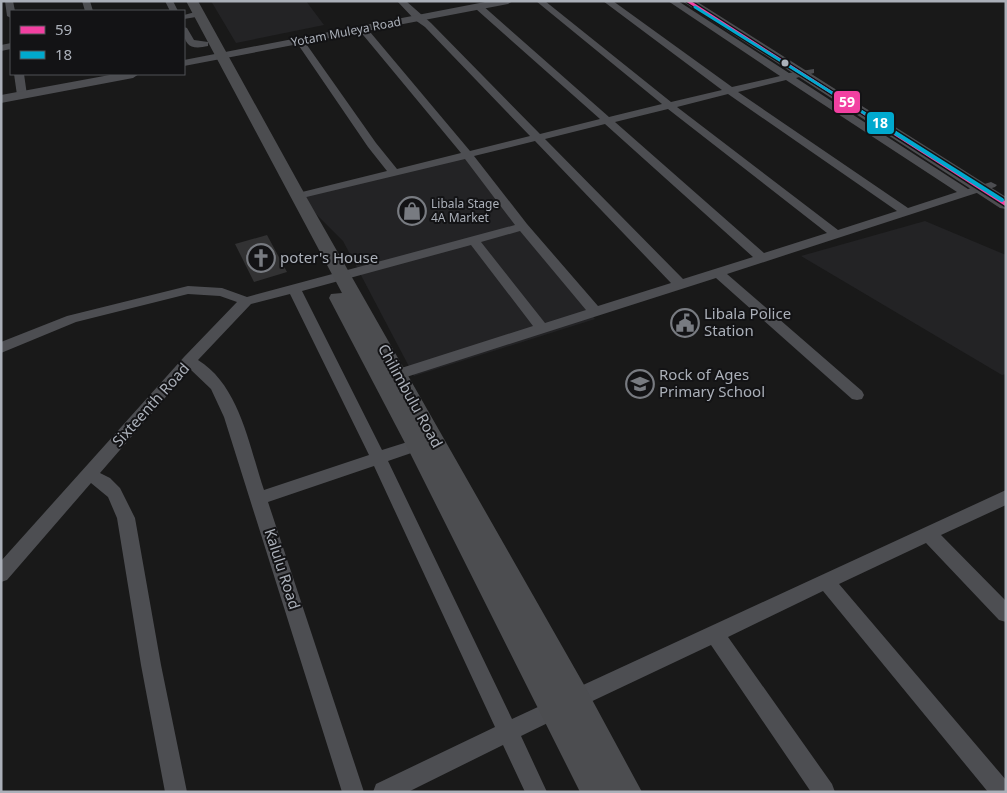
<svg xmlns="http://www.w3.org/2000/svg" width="1007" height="793" font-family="'Noto Sans',sans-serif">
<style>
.built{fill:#232325}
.building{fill:#323233}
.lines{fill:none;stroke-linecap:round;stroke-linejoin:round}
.minor{fill:#4d4e52;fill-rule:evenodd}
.tertiary{fill:#4d4e52;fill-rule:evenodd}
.secondary{fill:#4c4d50;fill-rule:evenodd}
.bus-1-far1-casing{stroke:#131315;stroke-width:5.5}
.bus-1-casing{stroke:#131315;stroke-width:7}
.bus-2-far1-casing{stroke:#131315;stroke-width:5.5}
.bus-2-casing{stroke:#131315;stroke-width:7}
.bus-1-far1{stroke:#f240a1;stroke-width:3}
.bus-1{stroke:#f240a1;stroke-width:4}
.bus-2-far1{stroke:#00a9ce;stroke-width:3}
.bus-2{stroke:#00a9ce;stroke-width:4}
.bus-dot{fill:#abb0b9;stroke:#131315;stroke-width:2}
.labels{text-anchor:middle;stroke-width:4;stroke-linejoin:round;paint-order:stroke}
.far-street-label{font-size:12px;fill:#abb0b9;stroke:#131315}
.far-poi-label{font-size:12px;fill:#abb0b9;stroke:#131315;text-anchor:start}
.poi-label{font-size:15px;fill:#abb0b9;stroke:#131315;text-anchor:start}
.street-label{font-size:15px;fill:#abb0b9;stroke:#131315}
.line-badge{stroke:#131315;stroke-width:2}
.badge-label{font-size:14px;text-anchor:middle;font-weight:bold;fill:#fff}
</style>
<rect width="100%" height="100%" fill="#191919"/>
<path class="built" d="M 211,1 L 306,1 L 324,25 L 236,43 Z
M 467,154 L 518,228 L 595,319 L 414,376 L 343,241 L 298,196 Z
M 925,221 L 1006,255 L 1006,374 L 1002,375 L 801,256 Z"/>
<path class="building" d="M 267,235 L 287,272 L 254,282 L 235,244 Z"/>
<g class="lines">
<path class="minor" d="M 5,1 L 13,1 L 15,11 L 11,11 L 11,18 L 7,16 Z
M 82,1 L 90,1 L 93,11 L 85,11 Z
M 165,1 L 173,1 L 178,11 L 170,11 Z
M 397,1 L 406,1 L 431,23 L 540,134 L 600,119 L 476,9 L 476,5 L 482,5 L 609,117 L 662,104 L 536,1 L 545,1 L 671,102 L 722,90 L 603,1 L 613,1 L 732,87 L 780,76 L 668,1 L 678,1 L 789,73 L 814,69 L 814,73 L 796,78 L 968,189 L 991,182 L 997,185 L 995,187 L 727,274 L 862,391 L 864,395 L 862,399 L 857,400 L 852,399 L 716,278 L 397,380 L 392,379 L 390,375 L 392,371 L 533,326 L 471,245 L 302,291 L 382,450 L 417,439 L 423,441 L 425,445 L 423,449 L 388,461 L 512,719 L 553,700 L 560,703 L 563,710 L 560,717 L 521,736 L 547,792 L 525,792 L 503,745 L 408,792 L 373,792 L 376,784 L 495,727 L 374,466 L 268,502 L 364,792 L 342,792 L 224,417 L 211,389 L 190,369 L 100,473 L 110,478 L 120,488 L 135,518 L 161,665 L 187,792 L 165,792 L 141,665 L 117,518 L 108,497 L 91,483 L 7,580 L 1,582 L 1,561 L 184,357 L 237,302 L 220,296 L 188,294 L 76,322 L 1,353 L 1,342 L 67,316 L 188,286 L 222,288 L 247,297 L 515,225 L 465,159 L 298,199 L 292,196 L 294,194 L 387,171 L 368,147 L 295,40 L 296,38 L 302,38 L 376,143 L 397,169 L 461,153 L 359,30 L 359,26 L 365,26 L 470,151 L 530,136 L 425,27 L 415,20 ZM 786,80 L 957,192 L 908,208 L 738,92 ZM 728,94 L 897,211 L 838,230 L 677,107 ZM 668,109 L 827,233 L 764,253 L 615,122 ZM 605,124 L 753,257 L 683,279 L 545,139 ZM 535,141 L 671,283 L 598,306 L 527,224 L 474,156 ZM 520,231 L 586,310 L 545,323 L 481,242 ZM 290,294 L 369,455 L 264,490 C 249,446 240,386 198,360 L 251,304 Z
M 199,11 L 203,14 L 202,16 L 184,19 L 184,15 Z
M 184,27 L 187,28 L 194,40 L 208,42 L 208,46 C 191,50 183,46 184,27 Z
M 11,43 L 11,49 L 1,51 L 1,45 Z
M 14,74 L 24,74 L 27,95 L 25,97 L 19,97 L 17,95 Z
M 1006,490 L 1006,505 L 941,535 L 1006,601 L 1006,622 L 999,620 L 926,543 L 839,584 L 1006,780 L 1006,792 L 988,792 L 823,591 L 728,637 L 832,784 L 835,792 L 811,792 L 711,645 L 584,705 L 577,708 L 570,705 L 567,698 L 570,691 Z"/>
<path class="tertiary" d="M 490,1 L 513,1 L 508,4 L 184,66 L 184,60 Z
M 115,74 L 139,74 L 133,78 L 1,103 L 1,95 Z"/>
<path class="secondary" d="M 186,1 L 198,1 L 308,200 L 583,683 L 642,792 L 580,792 L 406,445 L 329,298 L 331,294 L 342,293 Z
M 682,1 L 696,1 L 1006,197 L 1006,209 L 1000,208 Z"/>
<defs>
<path id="bus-1-far1" d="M 688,1 L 895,133"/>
<path id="bus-1" d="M 893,132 L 1006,204"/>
<path id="bus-2-far1" d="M 695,7 L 896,133"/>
<path id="bus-2" d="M 894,132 L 1002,200"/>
</defs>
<use href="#bus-1-far1" class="bus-1-far1-casing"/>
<use href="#bus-1" class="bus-1-casing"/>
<use href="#bus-2-far1" class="bus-2-far1-casing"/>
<use href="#bus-2" class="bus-2-casing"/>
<use href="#bus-1-far1" class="bus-1-far1"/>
<use href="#bus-1" class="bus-1"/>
<use href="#bus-2-far1" class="bus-2-far1"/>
<use href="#bus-2" class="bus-2"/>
</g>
<defs>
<symbol id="shop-ring" viewBox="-11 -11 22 22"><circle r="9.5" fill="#131315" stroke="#787b81" stroke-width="1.5"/><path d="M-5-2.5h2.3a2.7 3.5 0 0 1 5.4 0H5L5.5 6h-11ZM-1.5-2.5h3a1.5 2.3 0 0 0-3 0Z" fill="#787b81"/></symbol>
<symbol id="church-ring" viewBox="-11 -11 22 22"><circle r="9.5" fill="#131315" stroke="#787b81" stroke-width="1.5"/><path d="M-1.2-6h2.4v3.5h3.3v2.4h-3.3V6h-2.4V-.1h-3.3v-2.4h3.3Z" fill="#787b81"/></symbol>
<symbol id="civic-ring" viewBox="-11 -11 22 22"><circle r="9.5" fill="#131315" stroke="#787b81" stroke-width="1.5"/><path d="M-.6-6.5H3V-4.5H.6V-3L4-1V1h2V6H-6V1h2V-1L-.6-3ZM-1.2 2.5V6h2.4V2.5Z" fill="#787b81"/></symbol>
<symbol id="school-ring" viewBox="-11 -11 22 22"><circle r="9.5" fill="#131315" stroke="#787b81" stroke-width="1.5"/><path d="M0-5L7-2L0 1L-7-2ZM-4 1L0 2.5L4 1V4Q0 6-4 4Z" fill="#787b81"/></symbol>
</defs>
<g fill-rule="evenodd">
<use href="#shop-ring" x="396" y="195" width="32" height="32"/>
<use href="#church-ring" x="245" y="242" width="32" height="32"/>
<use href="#civic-ring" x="669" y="307" width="32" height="32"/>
<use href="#school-ring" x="624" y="368" width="32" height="32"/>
</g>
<circle class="bus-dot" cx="785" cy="63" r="4.5"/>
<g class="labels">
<g class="far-street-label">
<text transform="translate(346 32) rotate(-11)" y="4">Yotam Muleya Road</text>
</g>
<g class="far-poi-label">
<text x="431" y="208">Libala Stage<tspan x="431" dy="14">4A Market</tspan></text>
</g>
<g class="poi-label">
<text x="280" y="263">poter's House</text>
<text x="704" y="319">Libala Police<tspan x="704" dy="17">Station</tspan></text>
<text x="659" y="380">Rock of Ages<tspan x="659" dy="17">Primary School</tspan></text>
</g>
<g class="street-label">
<text transform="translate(410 396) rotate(61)" y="5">Chilimbulu Road</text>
<text transform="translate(151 405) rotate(-48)" y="5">Sixteenth Road</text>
<text transform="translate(282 569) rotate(72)" y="5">Kalulu Road</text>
</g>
</g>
<g class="line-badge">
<rect x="833" y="90" width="28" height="24" rx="5" fill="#f240a1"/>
<rect x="866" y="111" width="29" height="24" rx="5" fill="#00a9ce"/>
</g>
<g class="badge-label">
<text x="847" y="107">59</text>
<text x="880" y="128">18</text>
</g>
<rect width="1007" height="793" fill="none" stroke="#abb0b9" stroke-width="5"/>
<rect x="10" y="10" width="175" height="65" fill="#131315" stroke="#505257"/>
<rect x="20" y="26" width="25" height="8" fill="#f240a1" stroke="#505257"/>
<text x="55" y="35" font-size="15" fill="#abb0b9">59</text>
<rect x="20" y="51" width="25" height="8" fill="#00a9ce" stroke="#505257"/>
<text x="55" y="60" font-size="15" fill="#abb0b9">18</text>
</svg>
